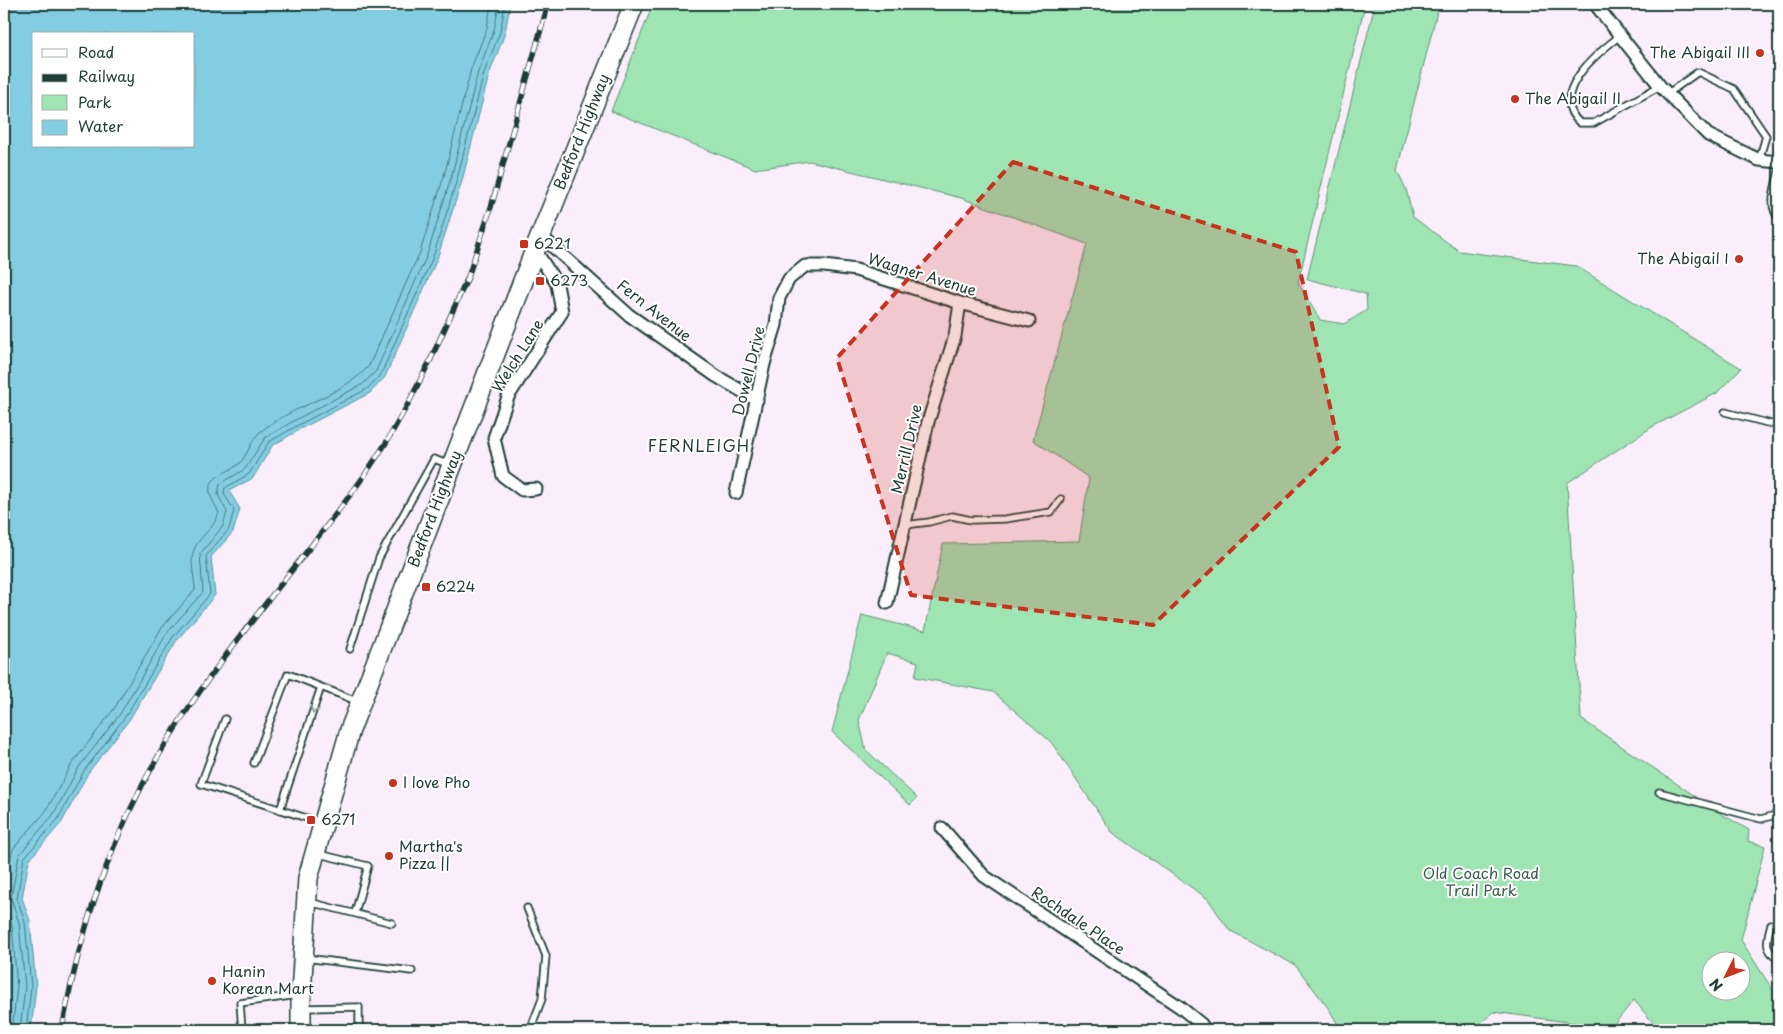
<svg xmlns="http://www.w3.org/2000/svg" width="1783" height="1034" font-family="'Playpen Sans',sans-serif">
<style>
.green{fill:#9ee5b3;stroke:#5e9174;fill-rule:evenodd}
.water{fill:#83cde3;stroke:#5b939d;fill-rule:evenodd}
.lines{fill:none;stroke-linecap:round;stroke-linejoin:round}
.shore{stroke:#47777a;stroke-width:1}
.service-casing{stroke:#1f3d34;stroke-width:9}
.minor-casing{stroke:#1f3d34;stroke-width:15}
.primary-casing{stroke:#1f3d34;stroke-width:22}
.service{stroke:#fff;stroke-width:5.5}
.minor{stroke:#fff;stroke-width:11}
.primary{stroke:#fff;stroke-width:19}
.rail-casing{stroke:#1f3d34;stroke-width:5.5}
.rail{stroke:#fff;stroke-width:4;stroke-dasharray:11;stroke-linecap:butt}
.oneway{stroke:#8f9e9a}
.marked{fill:#c8321e;fill-opacity:0.2;stroke:#c8321e;stroke-width:4;stroke-dasharray:10 6;stroke-linejoin:round}
.poi-dot{fill:#c8321e;stroke:#fff;stroke-width:2}
.labels{text-anchor:middle;stroke-width:4;stroke-linejoin:round;paint-order:stroke}
.poi-label{font-size:15px;fill:#1f3d34;stroke:#fff;text-anchor:start}
.street-label{font-size:15px;fill:#1f3d34;stroke:#fff}
.park-label{font-size:15px;fill:#385f4d;stroke:#fff}
.neighbourhood-label{font-size:16px;letter-spacing:1px;fill:#1f3d34;stroke:#fff}
</style>
<rect width="100%" height="100%" fill="#faeefb"/>
<filter id="ink" filterUnits="userSpaceOnUse"><feTurbulence type="fractalNoise" baseFrequency=".02" numOctaves="2"/><feDisplacementMap in="SourceGraphic" scale="10" xChannelSelector="R" yChannelSelector="G"/><feConvolveMatrix kernelMatrix="1 2 1 2 8 2 1 2 1" color-interpolation-filters="sRGB"/></filter>
<g filter="url(#ink)">
<path class="green" d="M 653,4 L 1365,4 L 1298,283 L 1320,320 L 1344,324 L 1367,310 L 1366,294 L 1307,279 L 1375,4 L 1439,4 L 1397,170 L 1406,189 L 1413,217 L 1459,251 L 1576,266 L 1741,368 L 1717,393 L 1652,427 L 1567,483 L 1581,719 L 1723,815 L 1749,830 L 1748,841 L 1765,846 L 1741,940 L 1779,1000 L 1779,1030 L 1659,1030 L 1634,1000 L 1611,1028 L 1494,1012 L 1472,1030 L 1336,1030 L 1337,1023 L 1329,1009 L 1295,965 L 1229,930 L 1208,899 L 1112,832 L 1051,742 L 993,692 L 915,677 L 918,662 L 887,653 L 859,720 L 866,750 L 917,798 L 910,805 L 832,732 L 862,615 L 925,631 L 943,544 L 1079,541 L 1089,478 L 1033,440 L 1087,244 L 961,198 L 810,161 L 755,169 L 611,111 ZM 1710,962 L 1740,962 L 1740,992 L 1710,992 Z"/>
<path class="water" d="M 4,4 L 510,4 L 505,33 L 489,75 L 462,181 L 437,259 L 385,377 L 370,393 L 302,428 L 272,446 L 253,478 L 229,491 L 240,509 L 233,532 L 211,557 L 215,595 L 177,640 L 129,720 L 88,773 L 62,822 L 29,860 L 22,898 L 30,921 L 36,987 L 31,1030 L 4,1030 ZM 34,34 L 194,34 L 194,146 L 34,146 Z"/>
<g class="lines">
<path class="shore" d="M 4,898 L 11,856 L 13,849 L 46,811 L 72,764 L 114,709 L 161,629 L 195,590 C 195,578 190,564 193,553 C 196,538 214,530 219,513 C 217,508 214,504 212,499 C 202,477 227,474 239,464 C 248,455 251,440 260,432 C 291,406 342,396 369,366 L 420,252 L 444,176 L 471,69 L 487,28 L 491,4
M 4,898 L 12,925 L 17,987 L 12,1030
M 20,1030 L 25,987 L 19,923 L 11,898 L 19,855 L 53,815 L 79,767 L 120,714 L 167,633 L 203,592 L 200,554 L 223,526 L 227,512 L 218,495 L 220,484 L 245,469 L 265,438 L 297,419 L 363,384 L 376,371 L 427,255 L 451,178 L 478,72 L 494,30 L 499,4
M 26,1030 L 31,987 L 25,922 L 17,898 L 24,858 L 58,819 L 84,771 L 125,717 L 173,637 L 210,594 L 206,556 L 229,529 L 234,510 L 224,494 L 225,488 L 249,474 L 269,442 L 300,424 L 367,389 L 381,374 L 433,257 L 457,179 L 484,73 L 500,32 L 505,4"/>
<defs>
<path id="service" d="M 1620,36 C 1597,53 1547,94 1580,123 L 1594,123 L 1660,86
M 1667,94 L 1698,72 L 1734,89 L 1766,136 L 1759,160
M 1779,171 C 1776,186 1767,206 1779,218
M 1725,412 L 1779,426
M 905,525 L 929,522 L 952,516 L 971,520 L 1005,519 L 1051,512 L 1061,499
M 350,649 L 379,558 L 434,459 L 450,465
M 225,719 L 201,784 L 322,823
M 254,763 L 288,674 L 321,687
M 1659,792 L 1761,819 L 1779,814
M 280,810 L 321,687 L 359,702
M 319,854 L 368,866 L 355,913
M 309,902 L 392,923
M 527,908 L 546,956 L 542,999 L 530,1030
M 1771,924 C 1767,939 1763,950 1779,959
M 305,958 L 412,971
M 303,1008 L 359,1007 L 359,1030
M 242,1030 L 240,1003 L 298,995"/>
<path id="minor" d="M 1595,4 L 1660,86 L 1708,135 L 1759,160 L 1779,162
M 541,236 L 629,315 L 716,376 L 757,400
M 535,250 L 557,284 L 562,312 L 508,397 L 494,438 L 503,476 L 522,490 L 536,489
M 736,493 L 764,364 L 776,325 L 779,298 L 789,279 L 805,266 L 824,266 L 856,270 L 960,303 L 1029,321
M 887,603 L 928,422 L 955,336 L 960,303
M 942,828 L 984,876 L 1180,1007 L 1201,1024 L 1205,1030"/>
<path id="primary" d="M 301,1030 L 301,995 L 308,878 L 350,730 L 535,250 L 634,4"/>
</defs>
<use href="#service" class="service-casing"/>
<use href="#minor" class="minor-casing"/>
<use href="#primary" class="primary-casing"/>
<use href="#service" class="service"/>
<use href="#minor" class="minor"/>
<use href="#primary" class="primary"/>
<defs>
<path id="rail" d="M 62,1030 C 80,928 113,829 168,740 C 225,647 300,565 364,476 L 386,443 L 408,404 L 430,361 L 468,277 L 492,204 L 548,4"/>
</defs>
<use href="#rail" class="rail-casing"/>
<use href="#rail" class="rail"/>
</g>
<defs><path id="oneway-chevron" d="M-2-3.5L2.5 0L-2 3.5" fill="none" stroke-width="1.6" stroke-linecap="round" stroke-linejoin="round" transform="scale(1.25)"/></defs>
<use class="oneway" href="#oneway-chevron" transform="translate(314 710) rotate(109)"/>
</g>
<path class="marked" d="M 1013,162 L 1296,252 L 1339,447 L 1153,625 L 911,595 L 837,358 Z"/>
<g class="poi-dot">
<circle cx="1760" cy="53" r="5"/>
<circle cx="1515" cy="99" r="5"/>
<rect x="519" y="239" width="10" height="10" rx="2.5"/>
<circle cx="1739" cy="259" r="5"/>
<rect x="535" y="276" width="10" height="10" rx="2.5"/>
<rect x="421" y="582" width="10" height="10" rx="2.5"/>
<circle cx="393" cy="783" r="5"/>
<rect x="306" y="815" width="10" height="10" rx="2.5"/>
<circle cx="389" cy="856" r="5"/>
<circle cx="212" cy="981" r="5"/>
</g>
<g class="labels">
<g class="poi-label">
<text x="1750" y="58" text-anchor="end">The Abigail III</text>
<text x="1525" y="104">The Abigail II</text>
<text x="534" y="249">6221</text>
<text x="1729" y="264" text-anchor="end">The Abigail I</text>
<text x="550" y="286">6273</text>
<text x="436" y="592">6224</text>
<text x="403" y="788">I love Pho</text>
<text x="321" y="825">6271</text>
<text x="399" y="852">Martha's<tspan x="399" dy="17">Pizza ||</tspan></text>
<text x="222" y="977">Hanin<tspan x="222" dy="17">Korean Mart</tspan></text>
</g>
<g class="street-label">
<text transform="translate(582 132) rotate(-68)" y="5">Bedford Highway</text>
<text transform="translate(922 275) rotate(17)" y="5">Wagner Avenue</text>
<text transform="translate(654 311) rotate(38)" y="5">Fern Avenue</text>
<text transform="translate(518 356) rotate(-58)" y="5">Welch Lane</text>
<text transform="translate(749 371) rotate(-76)" y="5">Dowell Drive</text>
<text transform="translate(907 449) rotate(-77)" y="5">Merrill Drive</text>
<text transform="translate(435 509) rotate(-69)" y="5">Bedford Highway</text>
<text transform="translate(1078 921) rotate(34)" y="5">Rochdale Place</text>
</g>
<g class="park-label">
<text x="1481" y="879">Old Coach Road<tspan x="1481" dy="17">Trail Park</tspan></text>
</g>
<g class="neighbourhood-label">
<text x="699" y="452">FERNLEIGH</text>
</g>
</g>
<rect width="1783" height="1034" fill="none" stroke="#fff" stroke-width="20"/>
<rect x="10" y="10" width="1763" height="1014" fill="none" stroke="#1f3d34" stroke-width="2" filter="url(#ink)"/>
<rect x="32" y="32" width="162" height="115" fill="#ffffff" stroke="#a5b1ae"/>
<rect x="42" y="49" width="25" height="8" fill="#ffffff" stroke="#a5b1ae"/>
<text x="78" y="58" font-size="15" fill="#1f3d34">Road</text>
<rect x="42" y="74" width="25" height="8" fill="#1f3d34" stroke="#a5b1ae"/>
<text x="78" y="82" font-size="15" fill="#1f3d34">Railway</text>
<rect x="42" y="95" width="25" height="15" fill="#9ee5b3" stroke="#a5b1ae"/>
<text x="78" y="108" font-size="15" fill="#1f3d34">Park</text>
<rect x="42" y="120" width="25" height="15" fill="#83cde3" stroke="#a5b1ae"/>
<text x="78" y="132" font-size="15" fill="#1f3d34">Water</text>
<g transform="translate(1726 976) rotate(228)"><circle r="24" fill="#ffffff" stroke="#a5b1ae"/>
<path d="M0-4L9 19L0 12L-9 19Z" fill="#c8321e"/>
<text y="-8" font-size="14" font-weight="bold" text-anchor="middle" fill="#1f3d34">N</text>
</g>
</svg>
